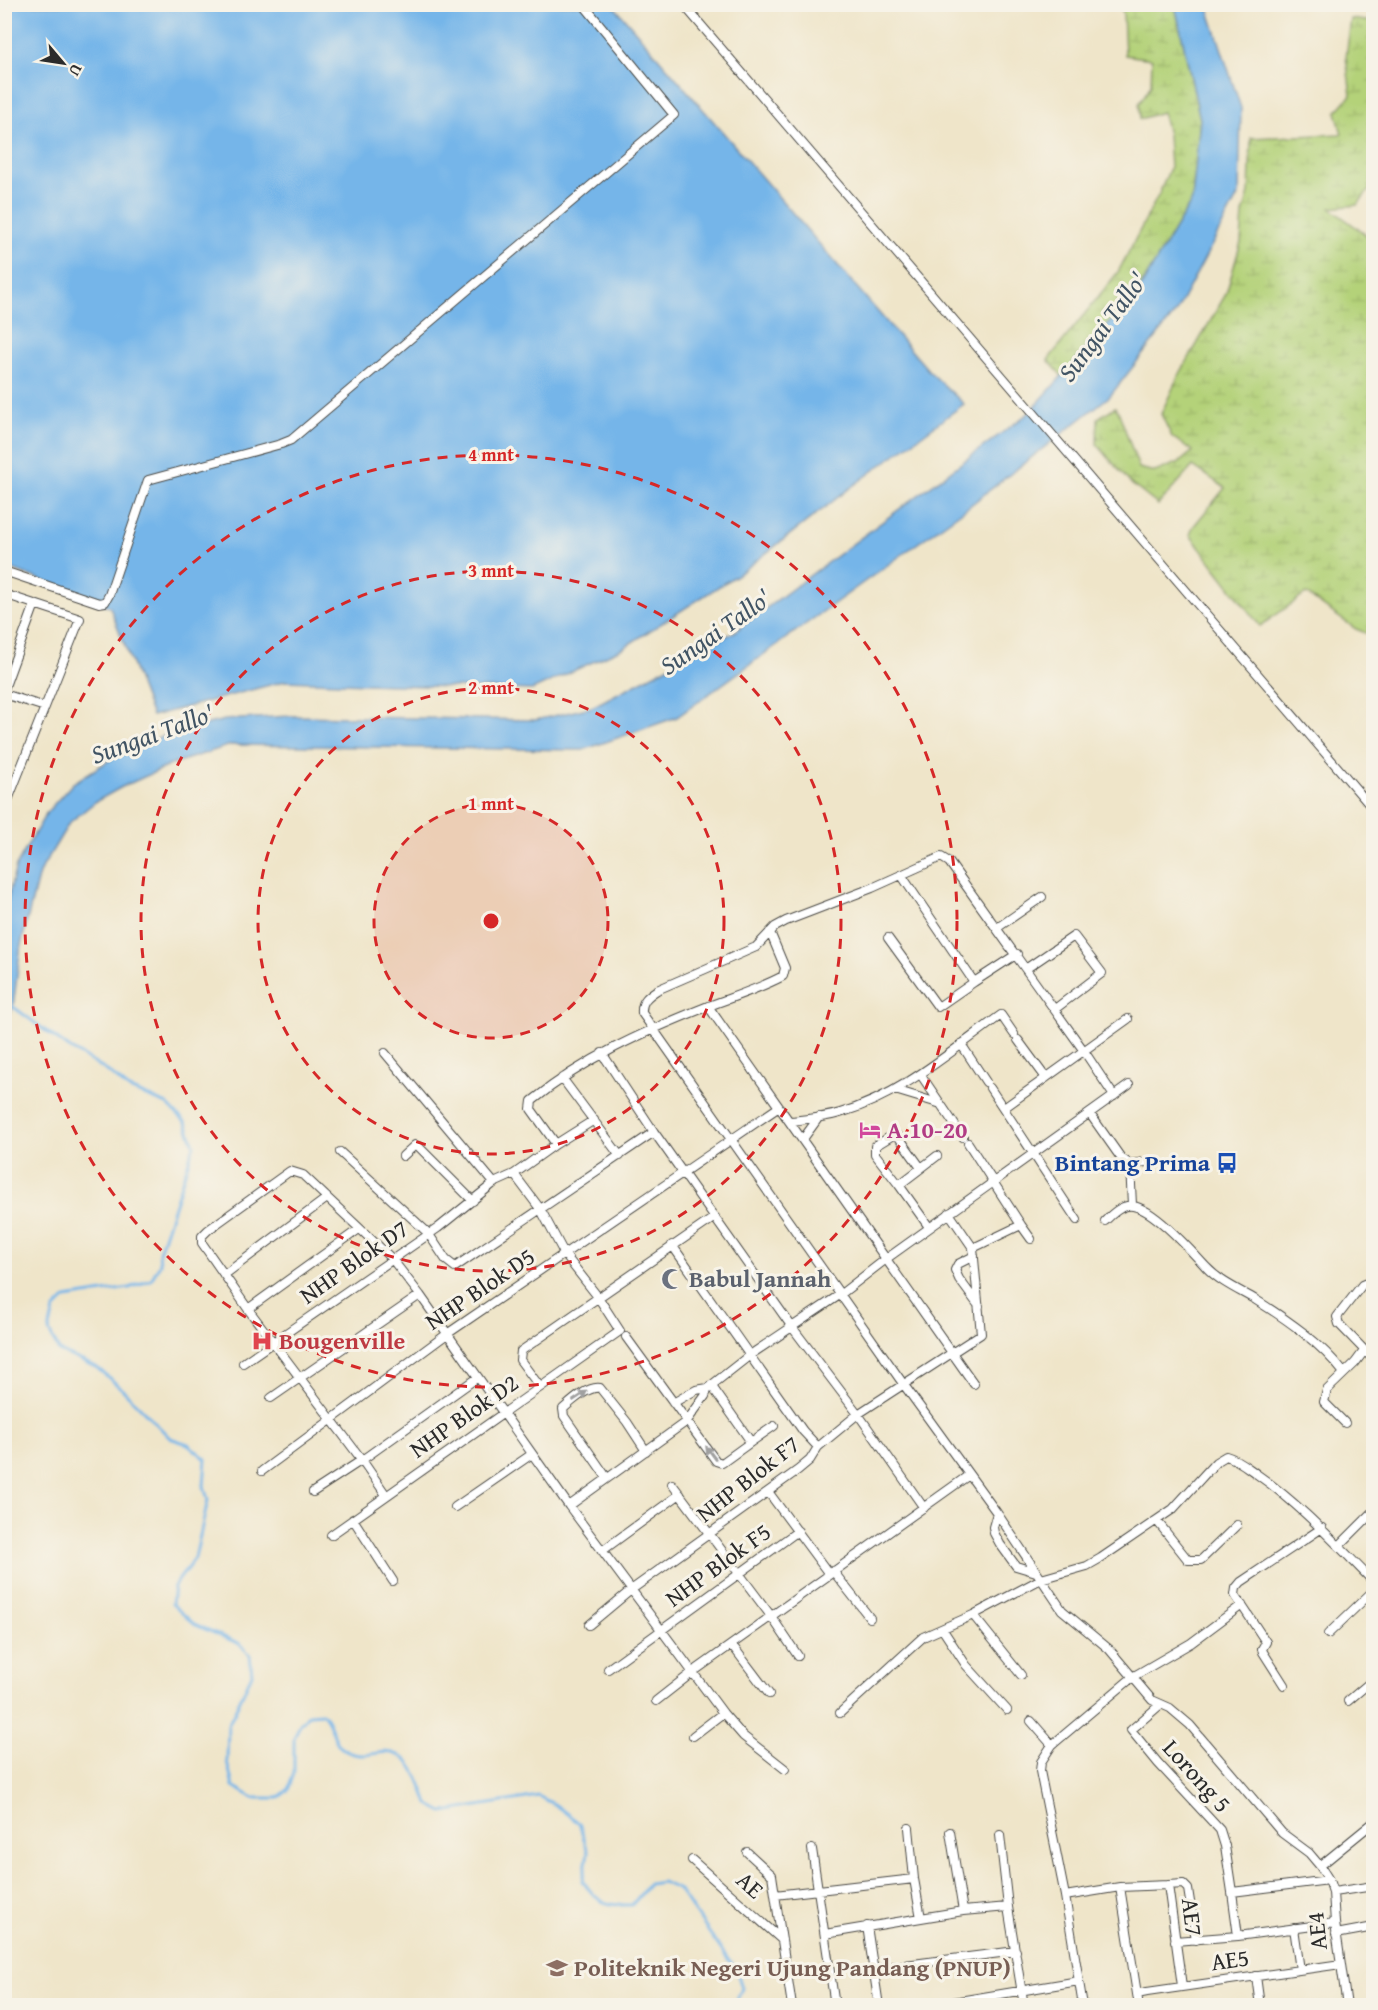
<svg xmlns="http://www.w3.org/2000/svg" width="1378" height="2010" font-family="'Gentium Book Plus',serif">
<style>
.wetland{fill:url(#wetland-marsh);stroke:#707e52;stroke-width:1.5}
.water{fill:#75b5e9;stroke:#50708a;stroke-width:1.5}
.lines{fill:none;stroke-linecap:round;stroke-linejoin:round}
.stream{stroke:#75b5e9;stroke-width:3}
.minor-casing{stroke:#484743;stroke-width:10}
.minor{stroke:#fff;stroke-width:8}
.oneway{fill:#a0a0a0}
.ring{fill:none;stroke:#d62828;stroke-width:3;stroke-dasharray:10 8}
.labels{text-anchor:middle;stroke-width:6;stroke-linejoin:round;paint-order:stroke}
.hotel-label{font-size:24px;font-weight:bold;fill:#b23c85;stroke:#f7f3e8;text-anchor:start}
.transit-label{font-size:24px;font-weight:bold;fill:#164399;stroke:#f7f3e8;text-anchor:end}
.street-label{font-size:24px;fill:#2b2b2b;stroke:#f7f3e8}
.worship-label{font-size:24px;font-weight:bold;fill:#5b616d;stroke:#f7f3e8;text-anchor:start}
.health-label{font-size:24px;font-weight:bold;fill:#be3a42;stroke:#f7f3e8;text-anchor:start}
.education-label{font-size:24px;font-weight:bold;fill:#785e54;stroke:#f7f3e8;text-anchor:start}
.water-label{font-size:26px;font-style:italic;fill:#415464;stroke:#f7f3e8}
.centre{fill:#d62828;stroke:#f7f3e8;stroke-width:3}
.ring-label{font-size:18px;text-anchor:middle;font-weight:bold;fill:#d62828;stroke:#f7f3e8;stroke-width:6;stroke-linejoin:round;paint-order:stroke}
</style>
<defs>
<pattern id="wetland-marsh" width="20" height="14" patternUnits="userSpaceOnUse" patternTransform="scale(1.5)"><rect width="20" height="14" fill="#b4d279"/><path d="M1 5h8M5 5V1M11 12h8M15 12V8" fill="none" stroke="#9bb469"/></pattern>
</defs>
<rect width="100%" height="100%" fill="#f7f3e8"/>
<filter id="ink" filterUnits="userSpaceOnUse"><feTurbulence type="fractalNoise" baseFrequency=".0167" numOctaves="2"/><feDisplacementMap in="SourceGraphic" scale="12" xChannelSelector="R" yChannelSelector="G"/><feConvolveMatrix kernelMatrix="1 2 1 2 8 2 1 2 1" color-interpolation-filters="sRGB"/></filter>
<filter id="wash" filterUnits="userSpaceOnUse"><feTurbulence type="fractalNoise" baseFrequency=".008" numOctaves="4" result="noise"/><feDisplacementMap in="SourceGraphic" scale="24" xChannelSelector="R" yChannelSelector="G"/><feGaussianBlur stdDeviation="1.35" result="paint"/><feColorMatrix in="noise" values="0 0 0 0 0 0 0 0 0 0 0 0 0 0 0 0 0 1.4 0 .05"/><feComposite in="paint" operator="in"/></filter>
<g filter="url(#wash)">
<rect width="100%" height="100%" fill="#efe5c9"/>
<path class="wetland" d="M 1119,5 L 1175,5 L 1200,119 L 1192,200 L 1140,288 L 1062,376 L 1048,360 L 1118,272 L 1159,194 L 1170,168 L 1168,134 L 1162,112 L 1140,119 L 1139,104 L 1151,85 L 1152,59 L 1125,55 L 1123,13 Z
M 1351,19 L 1373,22 L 1373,171 L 1370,189 L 1357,205 L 1330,208 L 1373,240 L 1373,636 L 1356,629 L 1306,594 L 1260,626 L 1190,535 L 1193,527 L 1225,488 L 1193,466 L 1158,505 L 1130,483 L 1097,444 L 1098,418 L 1115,407 L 1119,413 L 1139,468 L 1155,472 L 1180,462 L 1193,451 L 1172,437 L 1161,414 L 1178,377 L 1226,294 L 1241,242 L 1243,214 L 1249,193 L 1251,138 L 1342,134 L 1336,112 L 1351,95 L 1346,57 Z"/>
<path class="water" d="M 4,5 L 613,5 L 929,371 L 964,404 L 850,488 L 743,571 L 623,648 L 532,690 L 285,681 L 152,716 L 110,607 L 5,566 Z
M 1175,5 L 1207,5 L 1241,108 L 1239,194 L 1176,312 L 1110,396 L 968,507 L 677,717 L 583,750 L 231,745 L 175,763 L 122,787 L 95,802 L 69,823 L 39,873 L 21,945 L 13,1007 L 5,1018 L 5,910 L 16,866 L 47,812 L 73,783 L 113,758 L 173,732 L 225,720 L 290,716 L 536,720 L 592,707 L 734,632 L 1030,412 L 1140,288 L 1192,200 L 1200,119 Z"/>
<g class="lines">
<path class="stream" d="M 4,1000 L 69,1048 L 107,1071 L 129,1089 L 167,1104 L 186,1123 L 194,1145 L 159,1252 L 160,1264 L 151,1280 L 129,1288 L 66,1298 L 54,1310 L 49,1331 L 59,1351 L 96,1367 L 121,1388 L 170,1438 L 188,1444 L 206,1459 L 204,1486 L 208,1500 L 195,1558 L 174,1586 L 172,1604 L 194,1624 L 240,1644 L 250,1655 L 252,1674 L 228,1726 L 227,1761 L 233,1786 L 254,1798 L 278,1798 L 288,1790 L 294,1773 L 294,1738 L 300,1724 L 309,1714 L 322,1713 C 334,1723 331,1743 346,1751 C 357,1757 367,1755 378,1753 C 411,1747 419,1779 428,1804 L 443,1812 L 538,1796 L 554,1804 L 579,1823 L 588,1852 L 583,1881 C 597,1903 606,1906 632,1905 L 649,1884 L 663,1882 L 679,1890 L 737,1972 L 742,1988 L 736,2002 L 732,2006"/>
</g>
</g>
<g filter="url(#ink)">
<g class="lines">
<defs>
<path id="minor" d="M 683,4 L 1374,810
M 4,571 L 99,603 L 105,602 L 109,595 L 148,480 L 281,444 L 291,440 L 674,115 L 583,4
M 4,594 L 80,619 L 4,810
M 4,689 L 35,604
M 4,694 L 45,707
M 902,876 L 974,982 L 1017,954
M 997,928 L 1042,897
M 888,938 L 938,1007 L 974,982
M 1027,968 L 1074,936 L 1102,973 L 1055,1009
M 1018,1040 L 1046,1078
M 961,1044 L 986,1082
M 385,1053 L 494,1183
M 602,1053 L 654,1132 L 792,1327 L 858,1414 L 924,1508
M 921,1075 L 963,1137
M 562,1078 L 620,1156
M 990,1088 L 1077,1220
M 895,1090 L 938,1103
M 1114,1096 L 1084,1051 L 949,862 L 941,857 L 872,888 L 786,921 L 775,927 L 756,947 L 657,990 C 648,996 641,1001 642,1013 L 904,1385 L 997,1513 L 1062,1610 L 1109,1649 L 1152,1700 L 1170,1708 L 1190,1725 L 1282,1833 L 1309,1853 L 1320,1866 L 1329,1880 L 1333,1892
M 1004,1108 L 1128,1019
M 1090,1114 L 1121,1158 L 1130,1164 L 1146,1162
M 790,1121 C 807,1119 824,1118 840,1113 C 902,1095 950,1052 1001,1015 L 1014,1034
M 803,1139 L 819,1117
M 556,1144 L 531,1109 L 532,1101 C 585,1058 643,1032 706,1007 C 732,997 759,989 783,976 L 785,968 L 770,932
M 340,1152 L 428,1233 L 446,1260 L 455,1267 L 654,1132
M 403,1156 L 415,1145 L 418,1146 L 473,1201
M 1130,1164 L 1132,1205
M 899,1185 L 875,1154 L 875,1146 L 893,1135 L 898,1136 L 921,1168
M 949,1213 L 973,1248
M 1105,1221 C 1112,1214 1122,1204 1133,1206 C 1154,1209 1191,1251 1206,1267 C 1220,1282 1239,1290 1256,1300 C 1288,1320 1321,1343 1344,1373
M 1021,1225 L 1031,1239
M 929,1227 L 899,1185 L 937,1156
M 974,1256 L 958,1264 L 955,1270 L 959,1279 L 979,1306
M 224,1275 L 327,1198
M 1374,1284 L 1367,1283 L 1362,1285 L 1337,1317 L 1339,1324 L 1374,1360
M 248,1309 L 359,1229
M 626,1337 L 716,1461 L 722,1463 L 751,1442 L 711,1385
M 243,1363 L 438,1228 L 494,1183 L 514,1174
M 974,1384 L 886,1259 L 1129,1085
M 540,1387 L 520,1360 L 521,1351 L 715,1217
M 271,1398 L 420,1295
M 673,1403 L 696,1390 L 708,1388 L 750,1355 L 841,1294 L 886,1259 L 779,1107
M 1345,1423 L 1324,1402 L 1327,1390 L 1355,1363 L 1364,1351
M 751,1442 L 774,1426
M 818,1447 L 858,1414 L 981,1334 L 973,1248 L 1021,1225 L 968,1143
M 262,1471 L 447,1334 L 779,1107 L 708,1006
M 607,1478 L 564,1416 L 563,1409 C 572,1401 588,1386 600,1388 L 627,1422 L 646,1451
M 672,1484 L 771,1616 L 798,1656
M 313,1492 L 362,1460 L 478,1377
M 769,1493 L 829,1574
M 386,1495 L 362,1460 L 248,1309 L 202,1243 L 202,1236 L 208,1230 L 290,1171 L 303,1175 L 392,1259 L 420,1295 L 569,1506 L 723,1713 L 743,1736 L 785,1769
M 569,1506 L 687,1421 L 705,1396 L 708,1388
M 455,1507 L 532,1454
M 997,1513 L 993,1527 L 994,1533 L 1000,1544 L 1016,1566 L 1036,1572
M 353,1519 L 393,1581
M 1157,1521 L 1188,1560 L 1201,1560 L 1237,1525
M 331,1535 L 620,1331 L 598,1297 L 565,1255 L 541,1210 L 514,1174 L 556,1144 L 594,1120
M 1339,1546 L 1374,1511
M 602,1551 L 680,1494
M 833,1571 L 870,1618
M 973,1615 L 1021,1675
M 589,1625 L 631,1590 L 798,1470 L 810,1460 L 818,1447 L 803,1431 L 672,1245
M 943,1630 L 966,1665 L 1007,1710
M 1328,1634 L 1374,1590
M 732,1645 L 769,1694
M 608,1669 L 798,1531
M 1284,1685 L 1263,1652 L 1262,1649 L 1266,1642 L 1235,1595 L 1236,1588 L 1241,1582 L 1322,1528
M 656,1701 L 693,1672 L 969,1475
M 1348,1701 L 1374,1679
M 1161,1704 L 1131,1730 L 1158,1763 L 1220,1830 L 1225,1846 L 1232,1892
M 840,1713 L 923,1637 L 973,1615 L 1041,1579 L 1087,1566 L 1101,1558 L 1173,1509 L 1216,1462 L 1226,1456 C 1238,1459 1248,1468 1258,1475 C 1301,1505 1336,1544 1374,1582
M 1031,1721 L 1052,1745
M 693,1736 L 723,1713
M 909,1828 L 914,1879 L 921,1918
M 950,1832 L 963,1911
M 1000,1835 L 1008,1907
M 812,1849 L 835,2006
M 747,1852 L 772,1875 L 792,2006
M 692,1860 L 782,1940
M 1320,1866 L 1374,1822
M 1168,1885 L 1183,1884 L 1188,1889 L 1196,1940
M 1120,1887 L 1137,1994
M 775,1895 L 914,1879
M 1065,1896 L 1120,1887 L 1168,1885 L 1182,1986
M 867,1926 L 879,2006
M 1294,1928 L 1300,1970
M 825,1934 L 963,1911 L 1008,1907 L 1024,2006
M 1336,1934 L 1374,1927
M 1238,1936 L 1232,1892 L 1329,1880
M 1175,1941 L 1238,1936 L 1335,1923
M 873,1969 L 1016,1951
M 1256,1976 L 1260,2006
M 929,2006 L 1079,1981
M 1083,2006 L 1065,1896 L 1040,1771 L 1041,1762 L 1052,1745 L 1134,1676 L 1191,1643 L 1242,1605
M 1139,2006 L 1137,1994 L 1147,1992 L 1341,1964
M 1333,2006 L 1347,2003
M 1347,2006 L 1335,1923 L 1333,1892 L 1374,1886"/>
</defs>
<use href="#minor" class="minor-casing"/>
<use href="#minor" class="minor"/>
</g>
<defs><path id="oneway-solid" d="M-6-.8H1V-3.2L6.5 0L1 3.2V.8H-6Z" transform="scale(1.5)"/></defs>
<g class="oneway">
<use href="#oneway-solid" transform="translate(580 1396) rotate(-34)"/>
<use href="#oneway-solid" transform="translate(711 1453) rotate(-127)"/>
</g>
</g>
<circle cx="491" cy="921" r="117" fill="#d62828" fill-opacity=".12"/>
<g class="ring">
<circle cx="491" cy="921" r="117"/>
<circle cx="491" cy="921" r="233"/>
<circle cx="491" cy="921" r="350"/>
<circle cx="491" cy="921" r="466"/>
</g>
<defs>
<symbol id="hotel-bare" viewBox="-9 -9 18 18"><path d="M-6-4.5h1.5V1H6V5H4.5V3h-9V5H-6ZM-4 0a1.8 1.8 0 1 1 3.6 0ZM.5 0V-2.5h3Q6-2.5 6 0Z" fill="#d1479c" stroke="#f7f3e8" stroke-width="2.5" paint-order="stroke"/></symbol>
<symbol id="bus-bare" viewBox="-9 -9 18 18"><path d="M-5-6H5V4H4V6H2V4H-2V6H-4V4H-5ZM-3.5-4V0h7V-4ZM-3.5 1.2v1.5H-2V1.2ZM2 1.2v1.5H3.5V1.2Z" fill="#1a4fb4" stroke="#f7f3e8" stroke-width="2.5" paint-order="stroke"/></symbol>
<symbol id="mosque-bare" viewBox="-9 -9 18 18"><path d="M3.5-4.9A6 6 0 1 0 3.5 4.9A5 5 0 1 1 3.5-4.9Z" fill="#6b7280" stroke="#f7f3e8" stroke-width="2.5" paint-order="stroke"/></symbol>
<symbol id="hospital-bare" viewBox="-9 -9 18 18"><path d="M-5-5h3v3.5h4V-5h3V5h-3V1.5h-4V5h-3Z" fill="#e0444e" stroke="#f7f3e8" stroke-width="2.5" paint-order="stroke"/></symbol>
<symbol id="university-bare" viewBox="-9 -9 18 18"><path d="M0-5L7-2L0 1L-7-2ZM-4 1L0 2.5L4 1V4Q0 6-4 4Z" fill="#8d6e63" stroke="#f7f3e8" stroke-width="2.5" paint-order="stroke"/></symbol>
</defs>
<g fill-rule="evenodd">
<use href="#hotel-bare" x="855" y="1115" width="30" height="30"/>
<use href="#bus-bare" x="1212" y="1148" width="30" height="30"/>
<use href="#mosque-bare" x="657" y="1264" width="30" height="30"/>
<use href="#hospital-bare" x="247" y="1326" width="30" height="30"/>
<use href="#university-bare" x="542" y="1953" width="30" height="30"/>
</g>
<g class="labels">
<g class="hotel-label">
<text x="887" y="1138">A.10-20</text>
</g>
<g class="transit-label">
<text x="1210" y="1171">Bintang Prima</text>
</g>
<g class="street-label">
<text transform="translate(354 1262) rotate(-35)" y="8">NHP Blok D7</text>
<text transform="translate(480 1289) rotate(-34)" y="8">NHP Blok D5</text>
<text transform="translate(464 1416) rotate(-35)" y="8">NHP Blok D2</text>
<text transform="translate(748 1479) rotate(-38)" y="8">NHP Blok F7</text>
<text transform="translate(718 1565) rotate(-36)" y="8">NHP Blok F5</text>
<text transform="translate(1197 1776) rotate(48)" y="8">Lorong 5</text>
<text transform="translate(750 1885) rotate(42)" y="8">AE</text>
<text transform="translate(1192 1917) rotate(83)" y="8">AE7</text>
<text transform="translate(1317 1931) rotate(-96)" y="8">AE4</text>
<text transform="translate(1230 1960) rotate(-8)" y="8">AE5</text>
</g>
<g class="worship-label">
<text x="689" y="1287">Babul Jannah</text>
</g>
<g class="health-label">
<text x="279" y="1349">Bougenville</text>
</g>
<g class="education-label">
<text x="574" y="1976">Politeknik Negeri Ujung Pandang (PNUP)</text>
</g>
<g class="water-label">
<text transform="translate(1102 327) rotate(-53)" y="9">Sungai Tallo'</text>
<text transform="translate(715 632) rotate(-35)" y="9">Sungai Tallo'</text>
<text transform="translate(152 734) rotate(-20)" y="9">Sungai Tallo'</text>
</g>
</g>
<circle cx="491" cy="921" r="9" class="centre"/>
<g class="ring-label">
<text x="491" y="461">4 mnt</text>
<text x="491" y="577">3 mnt</text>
<text x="491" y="694">2 mnt</text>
<text x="491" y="810">1 mnt</text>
</g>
<rect width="1378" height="2010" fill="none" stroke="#f7f3e8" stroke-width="24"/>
<g transform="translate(63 63) rotate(119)" stroke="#f7f3e8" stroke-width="4.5" paint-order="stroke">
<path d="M0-4.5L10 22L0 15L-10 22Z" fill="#2b2b2b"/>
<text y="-9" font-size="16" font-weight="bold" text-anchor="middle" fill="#2b2b2b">U</text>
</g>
</svg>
